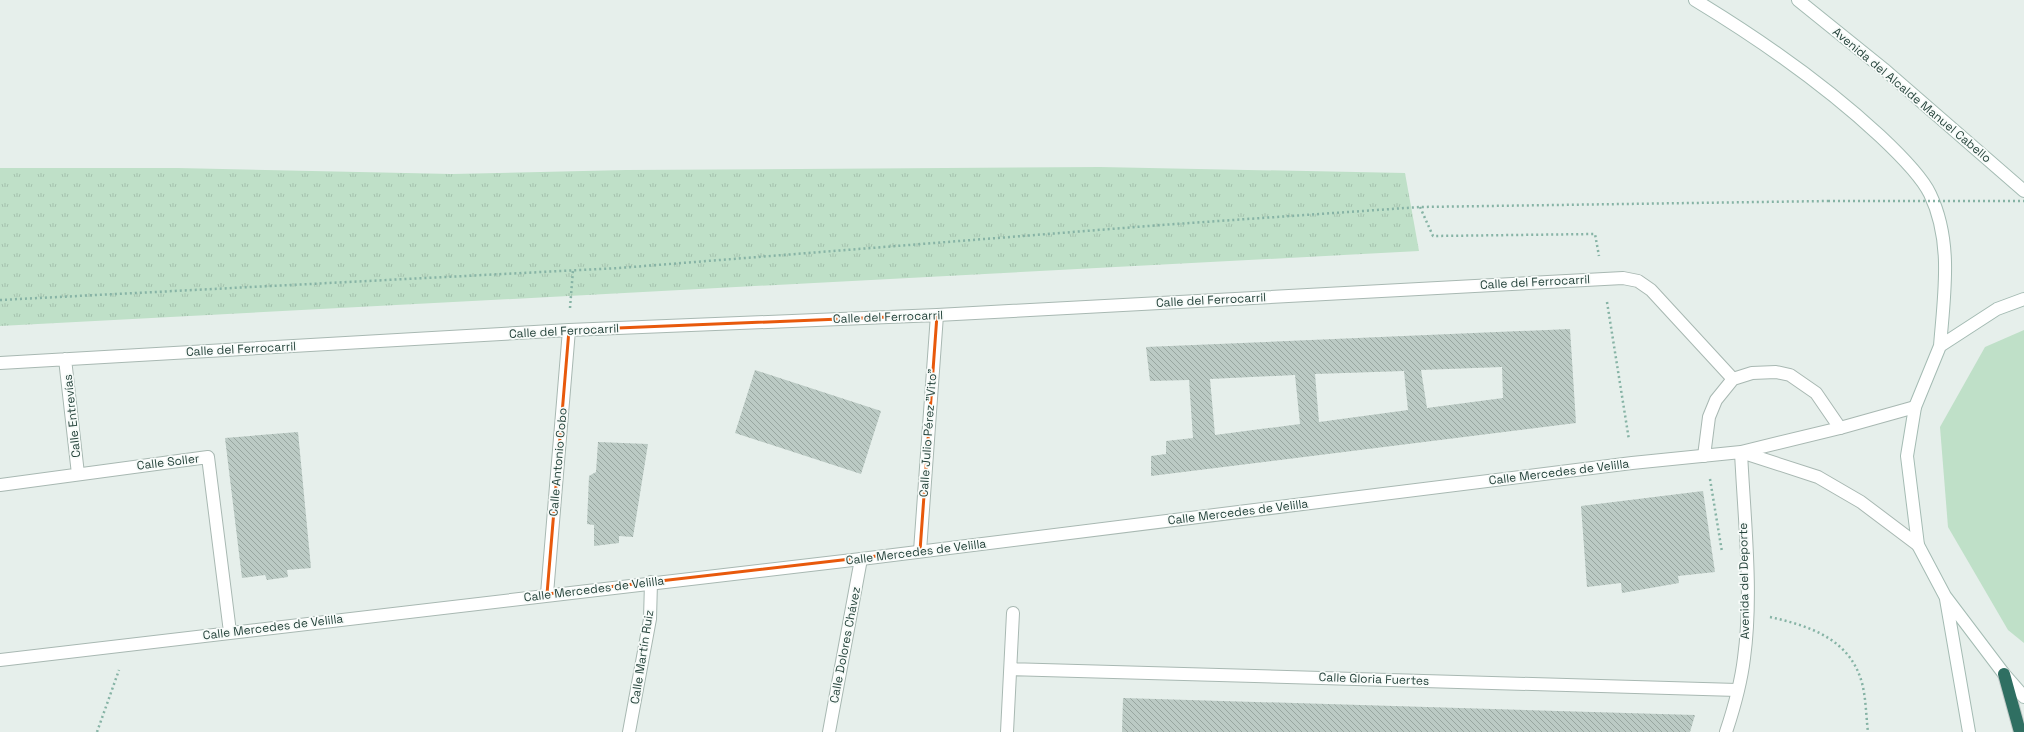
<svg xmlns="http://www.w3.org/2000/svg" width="2024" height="732" font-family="'Space Grotesk',sans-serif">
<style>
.grass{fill:url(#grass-tufts)}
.garden{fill:#bfe0c8}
.building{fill:url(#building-back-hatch);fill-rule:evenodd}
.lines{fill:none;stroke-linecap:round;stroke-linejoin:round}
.minor-casing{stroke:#a8b8b2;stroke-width:14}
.tertiary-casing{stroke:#a8b8b2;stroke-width:14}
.secondary-casing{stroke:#a4bbb3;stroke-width:14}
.motorway-casing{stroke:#c2cac8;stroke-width:14}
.path{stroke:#86b3a5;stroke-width:2.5;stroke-dasharray:2 3;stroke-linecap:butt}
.minor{stroke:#fff;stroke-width:12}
.tertiary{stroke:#fff;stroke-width:12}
.secondary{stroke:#fff;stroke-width:12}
.motorway{stroke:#2f6f62;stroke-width:12}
.path-bridge{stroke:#86b3a5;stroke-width:2.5;stroke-dasharray:2 3;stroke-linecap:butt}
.marked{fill:none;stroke:#e8590c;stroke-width:3;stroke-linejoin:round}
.labels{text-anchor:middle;stroke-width:3.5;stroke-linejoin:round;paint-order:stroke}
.street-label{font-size:12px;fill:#24423a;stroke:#f7fbf9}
</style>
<defs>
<pattern id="grass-tufts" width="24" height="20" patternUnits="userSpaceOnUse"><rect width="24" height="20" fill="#bfe0c8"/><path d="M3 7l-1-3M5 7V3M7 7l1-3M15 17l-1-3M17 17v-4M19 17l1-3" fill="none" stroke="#a4c1ad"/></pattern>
<pattern id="building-back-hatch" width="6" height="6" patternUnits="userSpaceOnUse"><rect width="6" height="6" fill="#bbcac4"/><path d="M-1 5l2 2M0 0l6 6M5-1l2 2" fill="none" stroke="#98a6a0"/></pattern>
</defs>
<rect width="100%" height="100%" fill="#e6efeb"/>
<path class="grass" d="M 1100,167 L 1405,173 L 1419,251 L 0,326 L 0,168 L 178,168 L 452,174 L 626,170 Z"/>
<path class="garden" d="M 2024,330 L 2024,643 L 2008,630 L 1948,527 L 1940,427 L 1985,347 Z"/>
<path class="building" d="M 1570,329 L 1576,423 L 1151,476 L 1151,456 L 1166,454 L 1166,441 L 1193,438 L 1189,380 L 1150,381 L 1146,347 ZM 1502,367 L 1503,398 L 1427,408 L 1421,370 ZM 1404,371 L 1408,410 L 1319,422 L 1315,374 ZM 1295,375 L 1300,424 L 1215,435 L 1210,379 Z
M 755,370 L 881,411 L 861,474 L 735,433 Z
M 298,432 L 311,568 L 287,570 L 288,577 L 267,580 L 265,575 L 242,578 L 225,438 Z
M 598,442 L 648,444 L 633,537 L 619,536 L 619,543 L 594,546 L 594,525 L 587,524 L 589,476 L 596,472 Z
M 1703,491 L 1715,572 L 1678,576 L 1679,583 L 1622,593 L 1621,583 L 1587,587 L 1581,506 Z
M 1123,698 L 1695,715 L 1690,732 L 1122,732 Z"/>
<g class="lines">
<defs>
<path id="minor" d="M 65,359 L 78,474
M 0,363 L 569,330 L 937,315 L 1623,278 L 1638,281 L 1651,290 L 1733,379
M 1704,456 L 1709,417 L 1716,400 L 1733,379 L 1752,373 L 1776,372 L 1790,375 L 1816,393 L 1840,428
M 0,485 L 208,457 L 230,632
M 920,551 L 937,315
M 547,594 L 569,330
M 1011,669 L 1737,690
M 629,732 L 650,619 L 651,582
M 829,732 L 861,559
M 1007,732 L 1013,613"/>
<path id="tertiary" d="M 1741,452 L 1818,477 L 1861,502 L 1918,545
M 0,660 L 861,559 L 1632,463 L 1741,452 L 1840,428 L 1915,407
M 1726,732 C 1734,708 1741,683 1744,658 C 1753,593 1744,517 1741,452"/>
<path id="secondary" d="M 1695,0 C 1761,40 1824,84 1880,136 C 1896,151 1921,175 1930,194 C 1953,242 1944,295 1940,346
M 1798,0 L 1886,71 L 2024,191
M 2024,299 L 1997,309 L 1940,346 L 1915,407 L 1907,456 L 1918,545 L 1945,596 L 2004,674 L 2024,697
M 1946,599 L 1969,732"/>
<path id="motorway" d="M 2004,674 L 2020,732"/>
</defs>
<use href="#minor" class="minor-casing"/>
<use href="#tertiary" class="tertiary-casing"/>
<use href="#secondary" class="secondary-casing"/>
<use href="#motorway" class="motorway-casing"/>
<path class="path" d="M 1420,207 L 1433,236 L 1595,234 L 1599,256
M 0,300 L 619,268 L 1161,225 L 1420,207 L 1828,201
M 1607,302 L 1629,440
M 570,308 L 573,270
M 1710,479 L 1722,552
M 1770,617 C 1810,626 1850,639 1862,683 C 1866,698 1866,716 1868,732
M 97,732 L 119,670"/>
<use href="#minor" class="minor"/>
<use href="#tertiary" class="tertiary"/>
<use href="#secondary" class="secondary"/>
<use href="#motorway" class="motorway"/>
<path class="path-bridge" d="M 1828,201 L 2024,201"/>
</g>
<path class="marked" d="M 937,315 L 920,551 L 547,594 L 569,330 Z"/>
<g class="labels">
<g class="street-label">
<text transform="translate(1912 95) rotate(40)" y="4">Avenida del Alcalde Manuel Cabello</text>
<text transform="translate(1535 282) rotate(-3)" y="4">Calle del Ferrocarril</text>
<text transform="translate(1211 300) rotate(-3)" y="4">Calle del Ferrocarril</text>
<text transform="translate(888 317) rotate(-2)" y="4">Calle del Ferrocarril</text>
<text transform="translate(564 331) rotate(-3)" y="4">Calle del Ferrocarril</text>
<text transform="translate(241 349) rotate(-3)" y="4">Calle del Ferrocarril</text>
<text transform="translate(72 416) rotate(-96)" y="4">Calle Entrevías</text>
<text transform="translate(928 433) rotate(-86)" y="4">Calle Julio Pérez "Vito"</text>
<text transform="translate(168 462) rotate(-7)" y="4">Calle Soller</text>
<text transform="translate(558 462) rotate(-85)" y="4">Calle Antonio Cobo</text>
<text transform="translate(1559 472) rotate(-7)" y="4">Calle Mercedes de Velilla</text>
<text transform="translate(1238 512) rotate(-7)" y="4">Calle Mercedes de Velilla</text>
<text transform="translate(916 552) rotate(-7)" y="4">Calle Mercedes de Velilla</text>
<text transform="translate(1744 581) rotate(-91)" y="4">Avenida del Deporte</text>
<text transform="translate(594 589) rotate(-7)" y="4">Calle Mercedes de Velilla</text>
<text transform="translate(273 627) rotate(-7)" y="4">Calle Mercedes de Velilla</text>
<text transform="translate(845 645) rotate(-79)" y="4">Calle Dolores Chávez</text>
<text transform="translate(642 657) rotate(-81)" y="4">Calle Martín Ruiz</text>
<text transform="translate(1374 679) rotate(2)" y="4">Calle Gloria Fuertes</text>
</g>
</g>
</svg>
